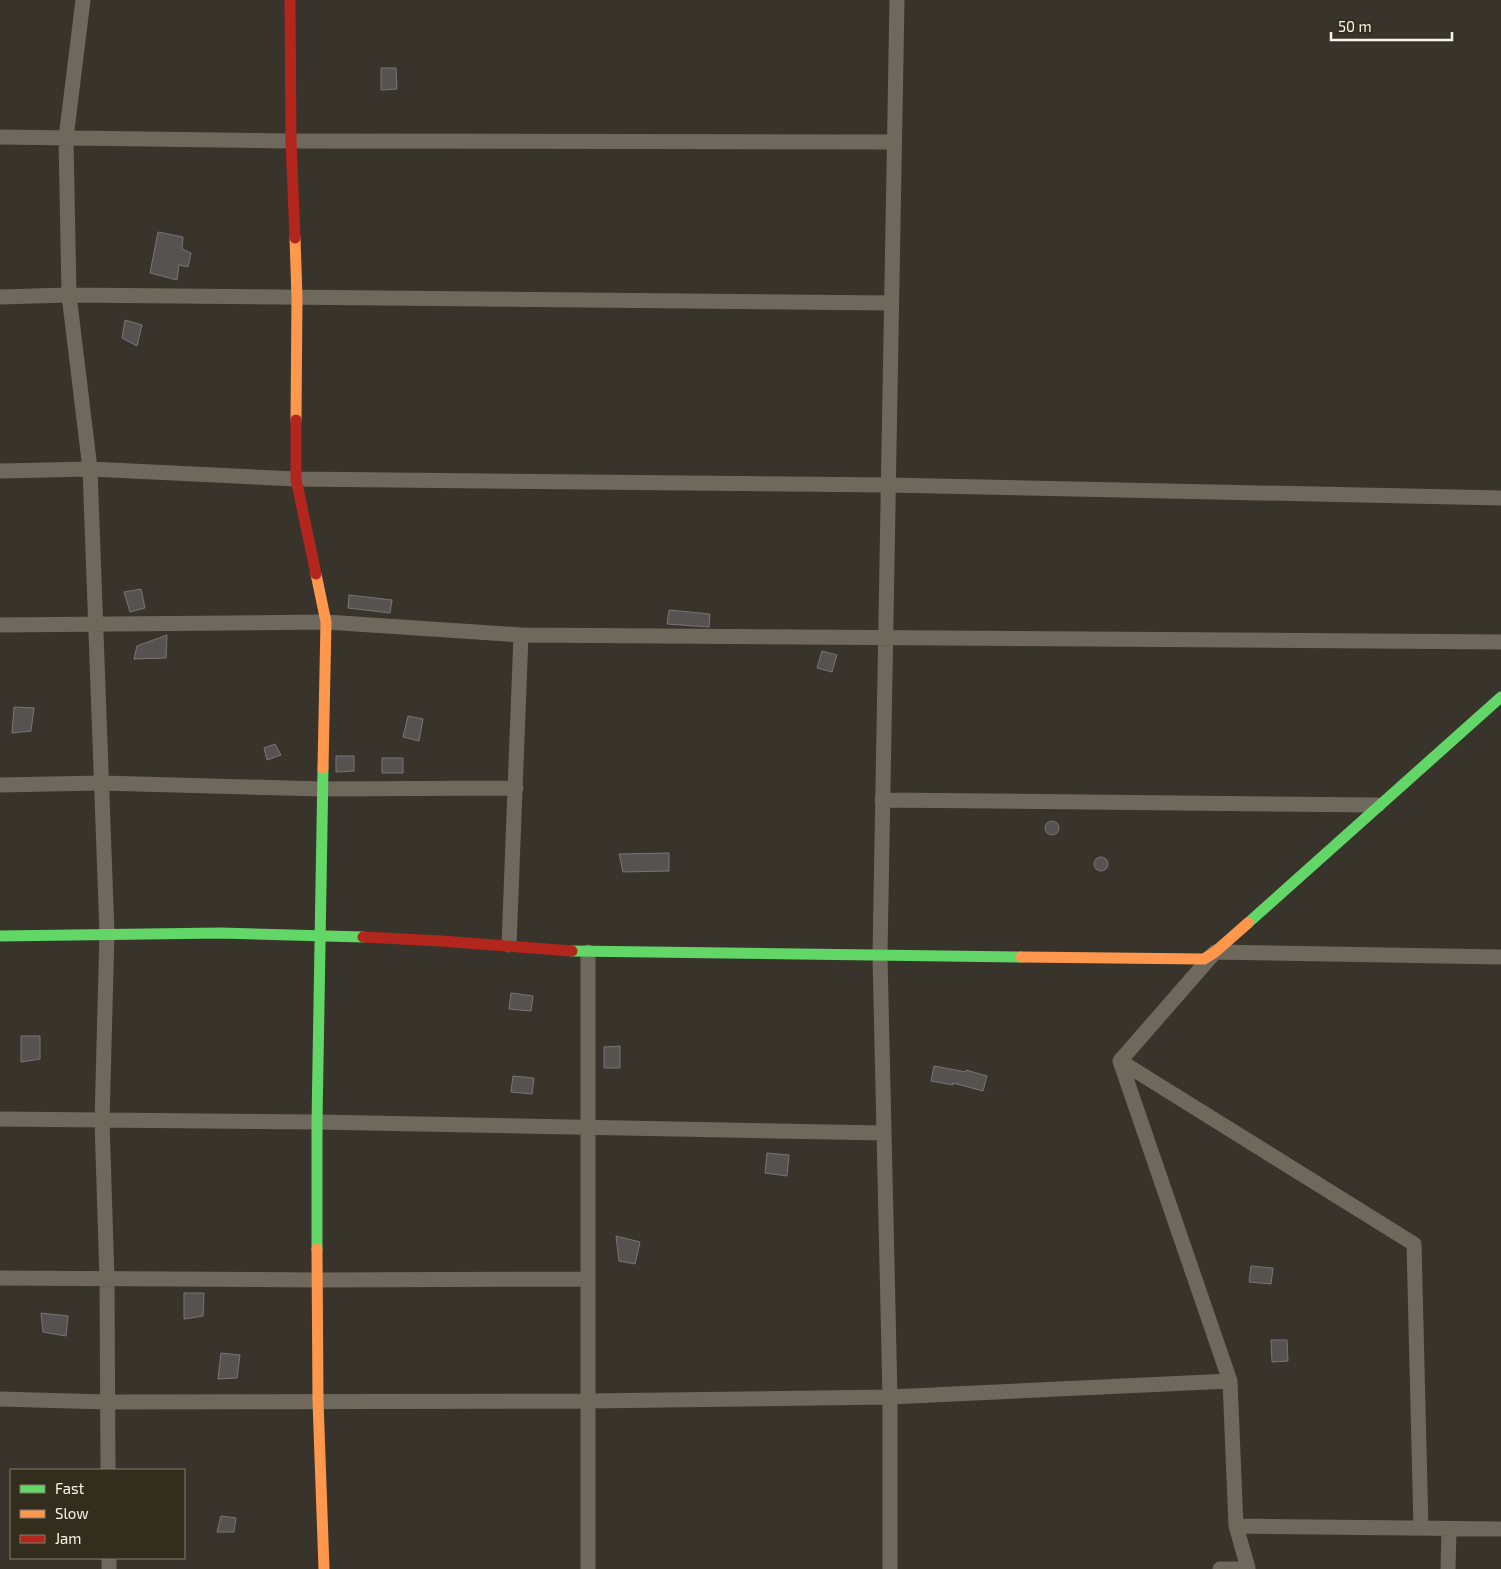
<svg xmlns="http://www.w3.org/2000/svg" width="1501" height="1569" font-family="'Exo 2',sans-serif">
<style>
.building{fill:#555250;stroke:#797574}
.lines{fill:none;stroke-linecap:round;stroke-linejoin:round}
.street{stroke:#6f685d;stroke-width:15}
.fast{stroke:#63d668;stroke-width:11}
.slow{stroke:#ff974d;stroke-width:11}
.jam{stroke:#b3261e;stroke-width:11}
</style>
<rect width="100%" height="100%" fill="#38342b"/>
<path class="building" d="M 381,68 L 396,68 L 397,89 L 381,90 Z
M 158,232 L 183,237 L 182,249 L 191,253 L 188,267 L 179,265 L 177,280 L 150,273 Z
M 125,320 L 142,325 L 137,346 L 122,338 Z
M 141,589 L 145,608 L 130,612 L 124,592 Z
M 349,595 L 392,600 L 390,613 L 348,608 Z
M 669,610 L 710,614 L 709,627 L 667,624 Z
M 167,635 L 166,658 L 134,659 L 137,646 Z
M 822,651 L 837,655 L 832,672 L 817,668 Z
M 14,707 L 34,708 L 31,731 L 12,733 Z
M 408,716 L 423,719 L 419,741 L 403,737 Z
M 275,744 L 281,755 L 267,760 L 264,748 Z
M 336,756 L 354,756 L 354,771 L 336,772 Z
M 382,758 L 403,758 L 403,773 L 382,773 Z
M1045 828a7 7 0 1 1 14 0a7 7 0 1 1-14 0Z
M 669,853 L 669,871 L 623,872 L 619,854 Z
M1094 864a7 7 0 1 1 14 0a7 7 0 1 1-14 0Z
M 511,993 L 533,996 L 531,1011 L 509,1009 Z
M 21,1036 L 40,1036 L 40,1059 L 21,1062 Z
M 620,1046 L 620,1068 L 604,1068 L 604,1047 Z
M 934,1066 L 966,1072 L 966,1070 L 987,1076 L 983,1091 L 953,1083 L 953,1085 L 931,1081 Z
M 513,1076 L 534,1078 L 532,1094 L 511,1092 Z
M 767,1153 L 789,1155 L 787,1176 L 765,1173 Z
M 616,1236 L 640,1242 L 635,1264 L 619,1261 Z
M 1251,1266 L 1273,1268 L 1271,1284 L 1249,1282 Z
M 184,1293 L 204,1293 L 203,1316 L 184,1319 Z
M 41,1313 L 68,1316 L 66,1336 L 43,1332 Z
M 1271,1340 L 1287,1340 L 1288,1361 L 1272,1362 Z
M 221,1353 L 240,1355 L 237,1378 L 218,1379 Z
M 221,1516 L 236,1518 L 234,1532 L 217,1532 Z"/>
<g class="lines">
<path class="street" d="M 83,0 L 66,138 L 69,295 L 90,469 L 107,933 L 102,1121 L 107,1279 L 108,1470
M 0,137 L 291,141 L 894,142
M 0,297 L 69,295 L 891,303
M 0,471 L 90,469 L 296,479 L 888,485 L 1501,498
M 0,625 L 326,622 L 521,635 L 1501,642
M 0,785 L 102,783 L 323,789 L 516,788
M 882,800 L 1378,805
M 509,945 L 521,635
M 1120,1061 L 1414,1244 L 1421,1528
M 0,1119 L 317,1122 L 884,1133
M 0,1278 L 318,1280 L 587,1279
M 0,1399 L 107,1402 L 588,1401 L 890,1397 L 1230,1381
M 1236,1526 L 1501,1529
M 109,1558 L 109,1569
M 1248,1568 L 1236,1526 L 1230,1381 L 1120,1061 L 1215,952 L 1501,957
M 588,1569 L 588,952
M 890,1569 L 890,1397 L 880,955 L 897,0
M 1220,1569 L 1247,1569
M 1448,1569 L 1449,1529"/>
<path class="fast" d="M 1248,923 L 1501,697
M 0,936 L 221,933 L 363,937
M 572,951 L 1021,957
M 317,1249 L 317,1122 L 323,768"/>
<path class="slow" d="M 295,238 L 297,297 L 296,420
M 316,574 L 326,622 L 323,768
M 1021,957 L 1204,959 L 1215,952 L 1248,923
M 317,1249 L 318,1401 L 324,1569"/>
<path class="jam" d="M 290,0 L 291,141 L 295,238
M 296,420 L 296,479 L 316,574
M 363,937 L 441,941 L 572,951"/>
</g>
<rect x="10" y="1469" width="175" height="90" fill="#332d1d" stroke="#827d6f"/>
<rect x="20" y="1485" width="25" height="8" fill="#63d668" stroke="#827d6f"/>
<text x="55" y="1494" font-size="15" fill="#f9f5eb">Fast</text>
<rect x="20" y="1510" width="25" height="8" fill="#ff974d" stroke="#827d6f"/>
<text x="55" y="1519" font-size="15" fill="#f9f5eb">Slow</text>
<rect x="20" y="1535" width="25" height="8" fill="#b3261e" stroke="#827d6f"/>
<text x="55" y="1544" font-size="15" fill="#f9f5eb">Jam</text>
<path d="M1331 32v8h121v-8" fill="none" stroke="#f9f5eb" stroke-width="2.5"/>
<text x="1338" y="32" font-size="15" fill="#f9f5eb" stroke="#332d1d" stroke-width="4" paint-order="stroke">50 m</text>
</svg>
